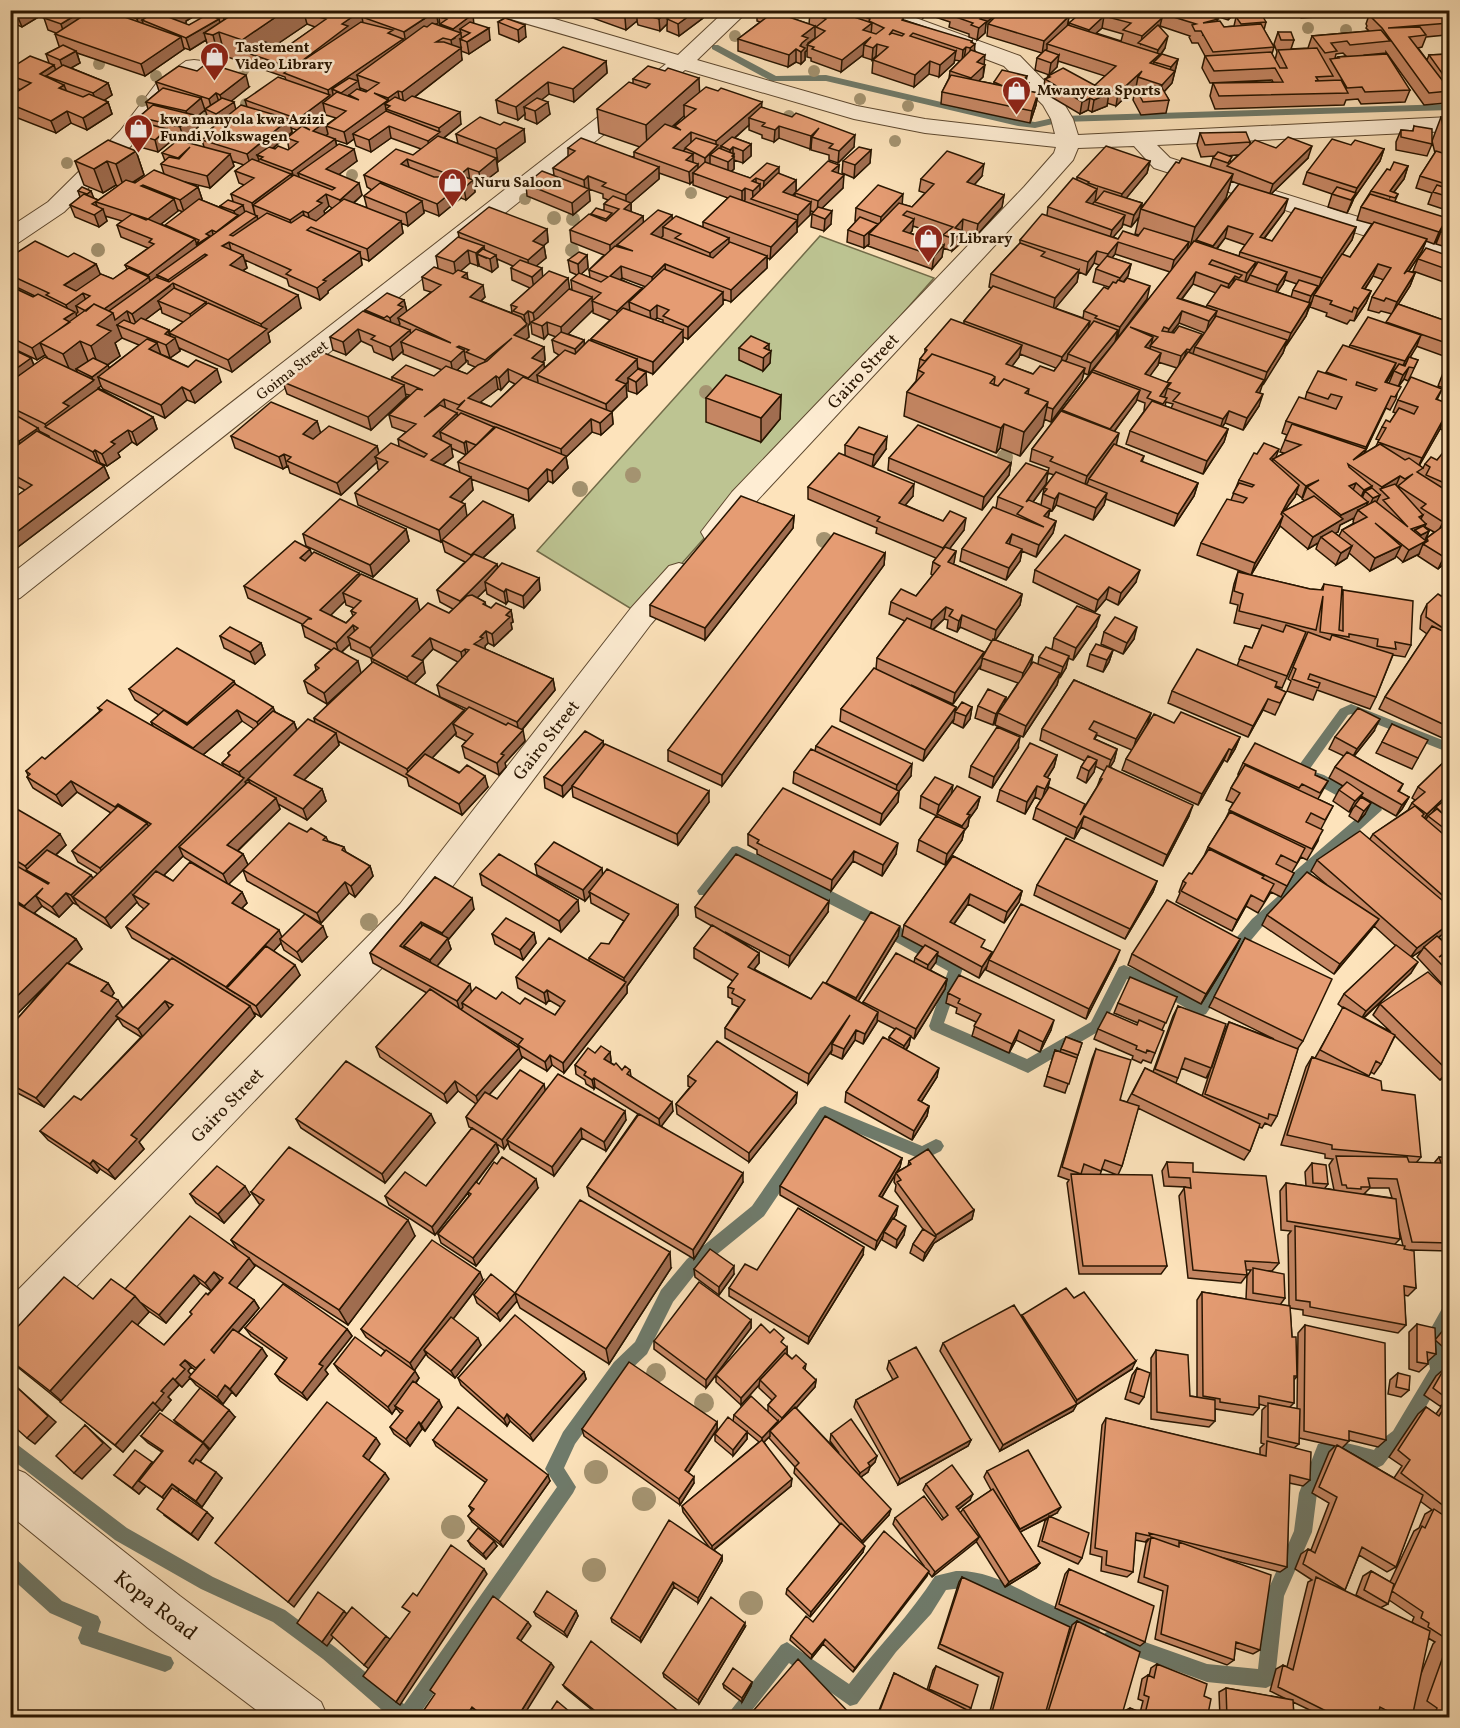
<svg xmlns="http://www.w3.org/2000/svg" width="1460" height="1728" font-family="Vollkorn,serif">
<style>
.green{fill:#bdc492;stroke:#726c49;stroke-width:1.5}
.lines{fill:none;stroke-linecap:round;stroke-linejoin:round}
.stream{fill:#6f7a6a;fill-rule:evenodd}
.minor-casing{stroke:#5d482f;stroke-width:2}
.minor{fill:#feedd3;fill-rule:evenodd}
.tree{fill:#a49370}
.wall{fill:#c58663;stroke:#281500;stroke-width:1.5;fill-rule:evenodd}
.shaded-wall{fill:#a06d50;stroke:#281500;stroke-width:1.5}
.building{fill:#e59c73;stroke:#281500;stroke-width:1.5;fill-rule:evenodd}
.labels{text-anchor:middle;stroke-width:5;stroke-linejoin:round;paint-order:stroke}
.far-poi-label{font-size:15px;font-weight:bold;fill:#281500;stroke:#feedd3;text-anchor:start}
.far-street-label{font-size:15px;fill:#281500;stroke:#feedd3}
.street-label{font-size:18px;fill:#281500;stroke:#feedd3}
.near-street-label{font-size:21px;fill:#281500;stroke:#feedd3}
</style>
<rect width="100%" height="100%" fill="#fde3bb"/>
<filter id="stains"><feTurbulence type="fractalNoise" baseFrequency=".00333" numOctaves="4"/><feColorMatrix values="0 0 0 0 .2 0 0 0 0 .09 0 0 0 0 .02 0 0 0 .5 -.17"/></filter>
<radialGradient id="worn" r=".72"><stop offset=".6" stop-color="#630" stop-opacity="0"/><stop offset="1" stop-color="#630" stop-opacity=".3"/></radialGradient>
<path class="green" d="M 820,236 L 934,278 L 638,613 L 537,551 Z"/>
<g class="lines">
<path class="stream" d="M 712,45 L 718,45 L 776,76 L 826,75 L 1018,120 L 1035,122 L 1062,116 L 1450,104 L 1450,110 L 1062,122 L 1035,128 L 1018,126 L 826,81 L 771,81 L 712,49 Z
M 1351,704 L 1450,743 L 1450,753 L 1351,714 L 1348,715 L 1309,770 L 1324,775 L 1380,806 L 1382,810 L 1304,880 L 1287,905 L 1262,927 L 1242,951 L 1228,982 L 1206,1014 L 1201,1016 L 1196,1014 L 1159,992 L 1127,979 L 1101,1030 L 1028,1073 L 931,1030 L 929,1026 L 948,971 L 896,942 L 891,935 L 739,858 L 709,895 L 699,895 L 697,891 L 732,847 L 737,846 L 791,870 L 901,927 L 906,934 L 961,964 L 963,968 L 944,1023 L 1027,1059 L 1091,1022 L 1119,967 L 1124,965 L 1169,984 L 1199,1001 L 1218,974 L 1232,943 L 1252,919 L 1277,897 L 1294,872 L 1365,811 L 1314,783 L 1295,776 L 1294,772 L 1340,709 Z
M 825,1106 L 922,1146 L 936,1139 L 941,1141 L 944,1146 L 941,1151 L 923,1160 L 828,1121 L 764,1216 L 699,1269 L 673,1302 L 647,1354 L 626,1374 L 575,1444 L 564,1468 L 576,1487 L 573,1493 L 417,1718 L 391,1718 L 323,1659 L 273,1622 L 201,1589 L 115,1540 L 10,1458 L 10,1439 L 127,1528 L 213,1577 L 285,1610 L 335,1647 L 404,1704 L 557,1487 L 545,1469 L 563,1432 L 614,1362 L 635,1342 L 661,1290 L 687,1259 L 752,1206 L 820,1108 Z
M 1450,1303 L 1450,1327 L 1441,1340 L 1447,1370 L 1405,1443 L 1393,1452 L 1383,1465 L 1377,1468 L 1344,1460 L 1329,1459 L 1317,1493 L 1312,1532 L 1284,1596 L 1275,1679 L 1272,1685 L 1266,1688 L 1207,1682 L 1105,1645 L 1102,1639 L 1105,1633 L 1111,1630 L 1207,1664 L 1258,1669 L 1266,1595 L 1294,1531 L 1299,1493 L 1318,1444 C 1335,1437 1357,1446 1374,1450 L 1381,1440 L 1393,1431 L 1430,1369 L 1425,1339 L 1444,1305 Z
M 10,1556 L 16,1559 L 62,1601 L 98,1616 L 101,1622 L 98,1632 L 171,1657 L 174,1663 L 171,1669 L 165,1672 L 81,1644 L 78,1638 L 82,1627 L 50,1613 L 10,1577 Z
M 956,1571 C 990,1570 1015,1588 1045,1602 C 1062,1610 1080,1616 1097,1624 L 1100,1630 L 1097,1636 L 1091,1639 C 1072,1631 1053,1624 1034,1616 C 1002,1601 984,1584 946,1590 L 931,1614 L 896,1652 L 857,1704 L 850,1706 L 789,1663 L 746,1718 L 725,1718 L 781,1645 L 787,1642 L 849,1684 C 877,1648 911,1614 935,1576 Z"/>
<defs>
<path id="minor" d="M 490,10 L 524,10 L 678,55 L 726,10 L 749,10 L 697,60 L 857,106 L 925,119 L 1055,134 L 1051,119 L 1043,105 L 1004,66 L 867,14 L 864,10 L 894,10 L 1020,56 L 1060,97 L 1073,119 L 1078,135 L 1450,117 L 1450,131 L 1157,145 L 1170,158 L 1403,231 L 1450,248 L 1450,263 L 1154,168 L 1134,146 L 1078,148 L 1073,160 L 1040,197 L 752,506 C 739,522 728,546 705,539 L 701,532 L 732,492 L 1024,187 L 1054,153 L 1056,147 L 925,133 L 854,119 L 685,70 L 20,598 L 10,601 L 10,575 L 666,64 L 493,14 Z
M 194,60 L 202,61 L 205,66 L 175,90 L 136,141 L 64,212 L 18,243 L 10,245 L 10,227 L 48,202 L 120,131 L 159,80 L 186,61 Z
M 679,563 L 689,566 L 693,573 L 689,580 L 651,624 L 424,924 L 24,1341 L 10,1346 L 10,1298 L 400,904 L 631,608 L 669,566 Z
M 10,1467 L 25,1473 L 180,1596 L 321,1702 L 328,1718 L 267,1718 L 148,1628 L 10,1515 Z"/>
</defs>
<use href="#minor" class="minor-casing"/>
<use href="#minor" class="minor"/>
</g>
<g class="tree">
<circle cx="1308" cy="28" r="6"/>
<circle cx="1346" cy="30" r="6"/>
<circle cx="735" cy="36" r="6"/>
<circle cx="99" cy="64" r="6"/>
<circle cx="244" cy="69" r="6"/>
<circle cx="814" cy="71" r="6"/>
<circle cx="156" cy="76" r="6"/>
<circle cx="860" cy="99" r="6"/>
<circle cx="142" cy="101" r="6"/>
<circle cx="246" cy="104" r="6"/>
<circle cx="908" cy="106" r="6"/>
<circle cx="203" cy="115" r="6"/>
<circle cx="789" cy="116" r="6"/>
<circle cx="895" cy="141" r="6"/>
<circle cx="67" cy="163" r="6"/>
<circle cx="352" cy="175" r="6"/>
<circle cx="691" cy="193" r="6"/>
<circle cx="525" cy="199" r="6"/>
<circle cx="554" cy="218" r="7"/>
<circle cx="573" cy="219" r="7"/>
<circle cx="98" cy="250" r="7"/>
<circle cx="572" cy="250" r="7"/>
<circle cx="706" cy="392" r="7"/>
<circle cx="1005" cy="457" r="8"/>
<circle cx="633" cy="475" r="8"/>
<circle cx="580" cy="489" r="8"/>
<circle cx="824" cy="540" r="8"/>
<circle cx="369" cy="922" r="9"/>
<circle cx="656" cy="1373" r="10"/>
<circle cx="704" cy="1403" r="10"/>
<circle cx="596" cy="1472" r="12"/>
<circle cx="644" cy="1499" r="12"/>
<circle cx="453" cy="1527" r="12"/>
<circle cx="594" cy="1570" r="12"/>
<circle cx="751" cy="1603" r="12"/>
</g>
<path class="wall" d="M 10,10 L 50,10 L 22,27 L 10,22 Z
M 58,10 L 204,10 L 186,21 L 186,23 L 185,24 L 189,25 L 214,17 L 213,11 L 436,11 L 438,23 L 436,25 L 440,26 L 439,17 L 474,24 L 490,40 L 469,54 L 461,51 L 461,47 L 459,47 L 462,60 L 415,97 L 461,124 L 444,138 L 458,144 L 456,134 L 500,125 L 524,129 L 525,142 L 498,162 L 497,161 L 498,171 L 481,184 L 474,182 L 475,192 L 466,200 L 461,198 L 439,216 L 424,210 L 424,213 L 408,226 L 401,223 L 403,233 L 369,261 L 361,258 L 362,265 L 328,291 L 328,293 L 320,300 L 289,286 L 287,279 L 245,260 L 247,268 L 243,271 L 301,308 L 268,333 L 270,342 L 232,372 L 179,348 L 180,351 L 170,358 L 160,354 L 221,382 L 195,403 L 187,400 L 165,418 L 103,389 L 101,386 L 98,388 L 153,417 L 157,429 L 137,445 L 132,442 L 118,453 L 120,457 L 107,466 L 100,463 L 99,464 L 104,466 L 109,478 L 10,553 L 10,495 L 15,497 L 25,490 L 10,482 L 10,348 L 31,358 L 34,365 L 47,357 L 45,355 L 37,360 L 10,347 L 10,286 L 33,297 L 35,296 L 10,284 L 10,257 L 68,257 L 96,264 L 100,274 L 113,279 L 127,269 L 125,265 L 148,248 L 121,237 L 117,225 L 122,221 L 105,216 L 107,221 L 99,227 L 75,217 L 70,205 L 80,197 L 78,191 L 91,191 L 93,198 L 98,200 L 118,186 L 116,185 L 103,193 L 84,185 L 75,161 L 136,151 L 144,175 L 133,183 L 135,183 L 164,174 L 161,164 L 165,161 L 162,153 L 204,147 L 202,140 L 212,132 L 211,129 L 216,124 L 209,122 L 205,109 L 204,109 L 205,110 L 195,118 L 198,127 L 184,140 L 169,136 L 170,142 L 158,152 L 132,145 L 128,132 L 141,122 L 139,117 L 148,109 L 146,102 L 159,91 L 156,82 L 249,87 L 231,101 L 235,109 L 247,107 L 245,100 L 286,80 L 285,77 L 225,56 L 219,59 L 211,57 L 206,40 L 190,50 L 184,48 L 184,49 L 145,76 L 77,53 L 80,63 L 71,68 L 108,83 L 112,95 L 104,100 L 108,102 L 112,114 L 87,130 L 71,123 L 56,133 L 10,115 L 10,96 L 20,90 L 17,88 L 10,92 L 10,63 L 16,65 L 49,63 L 46,54 L 60,47 L 59,46 L 55,34 L 56,33 L 48,30 L 44,18 ZM 307,24 L 315,27 L 285,48 L 276,45 ZM 360,88 L 368,91 L 366,92 L 360,90 ZM 325,113 L 326,115 L 336,118 L 326,125 L 325,122 L 318,119 ZM 291,128 L 297,130 L 287,138 L 289,149 L 288,150 L 273,148 L 292,132 ZM 391,138 L 421,149 L 413,155 L 364,175 L 367,187 L 372,190 L 364,196 L 367,208 L 354,203 L 362,195 L 339,174 L 357,161 L 337,145 L 335,140 L 347,144 L 354,139 L 356,146 L 371,152 ZM 232,161 L 244,165 L 235,171 L 239,183 L 244,185 L 231,194 L 233,201 L 220,206 L 221,208 L 201,200 L 202,199 L 198,187 L 185,182 L 210,188 L 234,166 ZM 329,206 L 332,208 L 324,214 L 324,211 ZM 178,210 L 183,212 L 165,226 L 161,224 L 178,211 ZM 161,308 L 162,313 L 183,322 L 170,332 L 169,330 L 145,320 ZM 122,338 L 139,345 L 109,368 L 108,365 L 120,356 L 115,343 ZM 39,431 L 49,436 L 50,438 L 40,432 Z
M 586,10 L 703,10 L 703,18 L 679,36 L 667,31 L 667,24 L 660,31 L 638,25 L 637,21 L 626,30 L 587,16 Z
M 757,10 L 799,10 L 791,18 L 809,24 L 810,13 L 812,11 L 810,10 L 882,10 L 881,12 L 893,12 L 893,16 L 904,20 L 972,43 L 975,51 L 985,65 L 983,77 L 979,81 L 994,84 L 994,82 L 1027,76 L 1026,82 L 1028,91 L 1038,93 L 1036,105 L 1030,123 L 941,104 L 942,92 L 949,78 L 950,71 L 960,61 L 955,60 L 954,63 L 939,77 L 929,74 L 914,87 L 872,73 L 873,60 L 878,57 L 876,56 L 872,60 L 863,57 L 863,55 L 841,72 L 811,61 L 811,58 L 807,57 L 807,50 L 805,52 L 805,60 L 801,64 L 796,62 L 788,67 L 738,51 L 738,39 L 760,22 L 757,21 Z
M 901,10 L 931,10 L 923,18 Z
M 935,10 L 1000,10 L 986,23 L 985,33 L 977,40 L 969,37 L 969,34 L 949,27 L 950,22 L 935,17 Z
M 1002,10 L 1058,10 L 1058,13 L 1069,16 L 1068,25 L 1069,25 L 1069,23 L 1086,10 L 1238,10 L 1228,20 L 1219,17 L 1217,19 L 1217,21 L 1224,27 L 1234,26 L 1236,17 L 1266,22 L 1264,30 L 1274,47 L 1272,54 L 1275,60 L 1277,52 L 1274,44 L 1278,32 L 1294,40 L 1291,49 L 1308,48 L 1312,36 L 1369,31 L 1366,28 L 1367,26 L 1366,24 L 1370,12 L 1449,22 L 1449,25 L 1446,35 L 1426,37 L 1422,47 L 1418,48 L 1427,60 L 1429,55 L 1449,54 L 1444,46 L 1449,28 L 1449,102 L 1448,99 L 1446,103 L 1424,105 L 1386,52 L 1386,53 L 1365,55 L 1410,90 L 1405,102 L 1361,104 L 1358,99 L 1346,100 L 1344,105 L 1215,109 L 1210,96 L 1213,83 L 1273,82 L 1272,80 L 1210,83 L 1202,68 L 1205,56 L 1198,43 L 1192,43 L 1189,37 L 1190,36 L 1160,26 L 1165,48 L 1160,56 L 1178,59 L 1172,83 L 1164,92 L 1169,100 L 1166,113 L 1141,115 L 1133,100 L 1136,87 L 1116,106 L 1107,103 L 1107,106 L 1092,112 L 1088,110 L 1080,114 L 1043,92 L 1045,79 L 1047,78 L 1048,76 L 1095,86 L 1105,76 L 1058,61 L 1057,67 L 1049,75 L 1035,70 L 1037,58 L 1042,53 L 987,36 L 988,24 ZM 1102,28 L 1123,34 L 1121,41 L 1096,33 ZM 1343,53 L 1346,56 L 1338,57 L 1337,58 L 1335,58 L 1336,54 Z
M 1296,10 L 1349,10 L 1347,15 L 1301,18 Z
M 505,18 L 526,37 L 519,42 L 499,34 L 498,22 Z
M 606,61 L 607,73 L 574,102 L 549,94 L 542,99 L 550,114 L 537,124 L 525,119 L 525,114 L 518,120 L 498,113 L 496,100 Z
M 633,79 L 700,92 L 761,107 L 854,147 L 838,163 L 829,160 L 829,155 L 811,150 L 811,148 L 810,149 L 779,138 L 774,142 L 762,138 L 762,135 L 749,130 L 749,125 L 735,138 L 751,144 L 751,156 L 743,163 L 734,160 L 734,169 L 731,172 L 750,178 L 779,174 L 796,180 L 796,192 L 792,196 L 795,197 L 795,193 L 839,165 L 838,173 L 843,188 L 822,208 L 831,224 L 824,231 L 811,227 L 812,214 L 814,212 L 811,211 L 810,215 L 797,227 L 797,232 L 770,259 L 767,258 L 767,268 L 731,302 L 723,299 L 723,304 L 688,339 L 683,337 L 683,342 L 653,374 L 638,368 L 647,385 L 637,394 L 628,391 L 628,382 L 625,384 L 627,397 L 612,412 L 613,424 L 601,435 L 592,432 L 566,457 L 568,468 L 553,483 L 548,481 L 529,501 L 471,479 L 473,490 L 461,502 L 467,516 L 457,526 L 513,515 L 515,528 L 483,558 L 497,568 L 539,578 L 540,590 L 524,608 L 508,601 L 506,604 L 487,594 L 486,589 L 477,598 L 485,602 L 486,606 L 491,608 L 511,610 L 513,622 L 511,623 L 512,629 L 494,646 L 488,643 L 485,646 L 485,649 L 553,679 L 555,690 L 522,730 L 525,741 L 505,763 L 506,767 L 499,775 L 465,758 L 462,746 L 466,741 L 456,736 L 456,733 L 432,758 L 488,787 L 462,815 L 409,786 L 407,778 L 338,741 L 339,745 L 304,780 L 322,789 L 326,801 L 307,820 L 278,804 L 280,809 L 238,851 L 243,854 L 248,865 L 228,884 L 242,892 L 247,903 L 242,908 L 282,937 L 327,937 L 302,962 L 284,950 L 281,943 L 273,951 L 300,975 L 261,1017 L 253,1012 L 255,1016 L 139,1142 L 144,1149 L 115,1179 L 100,1169 L 97,1173 L 48,1140 L 40,1131 L 81,1100 L 141,1037 L 123,1026 L 118,1018 L 44,1107 L 10,1089 L 10,1027 L 52,979 L 10,1021 L 10,805 L 66,845 L 56,855 L 93,878 L 98,874 L 78,862 L 72,851 L 111,813 L 77,792 L 62,806 L 33,788 L 27,777 L 28,775 L 26,771 L 45,759 L 100,711 L 98,708 L 153,726 L 151,722 L 159,715 L 135,700 L 129,689 L 236,685 L 275,712 L 294,722 L 297,730 L 315,723 L 314,718 L 372,663 L 371,658 L 351,649 L 350,644 L 342,652 L 361,673 L 327,704 L 308,693 L 304,681 L 316,670 L 315,665 L 331,650 L 305,637 L 302,625 L 302,624 L 248,598 L 244,586 L 312,554 L 359,576 L 420,611 L 449,613 L 453,609 L 440,602 L 437,590 L 465,562 L 445,552 L 442,541 L 441,542 L 358,505 L 355,493 L 380,470 L 378,469 L 377,462 L 341,495 L 290,473 L 288,466 L 283,469 L 235,448 L 231,436 L 317,421 L 320,433 L 377,446 L 379,454 L 399,446 L 398,439 L 406,432 L 392,427 L 389,415 L 409,395 L 405,394 L 406,397 L 371,430 L 287,394 L 283,382 L 392,380 L 392,377 L 434,376 L 442,370 L 403,354 L 403,351 L 393,360 L 374,352 L 372,346 L 361,341 L 346,355 L 333,350 L 330,337 L 365,312 L 365,310 L 404,300 L 407,312 L 431,292 L 424,290 L 422,277 L 438,268 L 436,256 L 459,237 L 458,232 L 547,229 L 548,242 L 543,246 L 544,246 L 546,258 L 536,266 L 543,277 L 568,278 L 569,289 L 572,290 L 571,280 L 577,275 L 570,272 L 568,260 L 587,255 L 588,268 L 581,274 L 590,278 L 589,270 L 604,255 L 571,242 L 570,230 L 591,215 L 591,214 L 604,210 L 604,204 L 608,200 L 603,198 L 603,194 L 589,189 L 590,201 L 573,215 L 527,196 L 526,184 L 554,175 L 553,168 L 568,156 L 568,148 L 634,157 L 634,152 L 640,147 L 599,133 L 597,109 L 633,83 ZM 684,116 L 685,118 L 675,126 L 675,128 L 672,127 ZM 659,173 L 690,184 L 693,181 L 693,185 L 728,198 L 703,222 L 703,227 L 672,219 L 643,222 L 643,216 L 631,212 L 631,203 L 659,179 ZM 497,259 L 513,266 L 511,268 L 512,280 L 530,288 L 511,305 L 512,313 L 481,301 L 485,297 L 460,271 L 470,263 L 478,266 L 479,265 L 479,266 L 492,272 L 498,267 ZM 622,278 L 646,287 L 642,290 L 620,279 ZM 593,310 L 593,313 L 610,320 L 591,339 L 592,341 L 584,345 L 584,340 L 568,334 ZM 657,318 L 663,320 L 663,323 L 655,320 ZM 530,323 L 531,324 L 532,334 L 544,339 L 548,334 L 556,337 L 552,340 L 554,352 L 559,355 L 544,368 L 542,362 L 545,360 L 544,347 L 525,340 L 529,337 L 528,326 ZM 466,360 L 468,361 L 468,364 L 475,367 L 467,374 L 457,370 L 466,362 ZM 509,381 L 515,384 L 491,407 L 480,402 L 498,389 L 501,390 ZM 451,448 L 466,455 L 458,462 L 460,473 L 443,465 L 453,457 ZM 345,601 L 346,605 L 354,608 L 351,611 L 353,616 L 346,623 L 330,615 ZM 433,649 L 458,662 L 437,685 L 440,697 L 467,709 L 465,712 L 464,710 L 414,684 L 425,673 L 422,661 ZM 242,721 L 254,729 L 228,753 L 229,756 L 222,763 L 224,767 L 203,755 ZM 248,779 L 250,783 L 246,783 L 245,782 ZM 183,856 L 185,858 L 208,872 L 173,881 L 164,875 ZM 137,902 L 139,905 L 144,909 L 126,927 L 132,938 L 170,960 L 123,1008 L 111,997 L 114,993 L 108,983 L 68,963 L 82,949 L 76,939 L 34,913 L 42,906 L 59,917 L 73,903 L 78,905 L 80,908 L 111,928 Z
M 1441,117 L 1449,117 L 1449,211 L 1428,204 L 1432,193 L 1416,188 L 1420,176 L 1435,153 L 1432,141 Z
M 1414,126 L 1432,144 L 1427,156 L 1396,150 L 1396,142 L 1401,130 L 1413,131 Z
M 1200,133 L 1250,142 L 1250,145 L 1276,148 L 1308,158 L 1271,194 L 1284,212 L 1264,239 L 1272,241 L 1356,227 L 1352,240 L 1338,259 L 1350,257 L 1372,224 L 1357,220 L 1361,207 L 1371,191 L 1390,170 L 1408,166 L 1404,179 L 1394,192 L 1398,194 L 1395,201 L 1443,228 L 1449,217 L 1449,248 L 1436,244 L 1440,234 L 1434,244 L 1426,241 L 1422,251 L 1409,271 L 1415,273 L 1410,286 L 1398,304 L 1449,322 L 1449,358 L 1416,346 L 1410,358 L 1418,360 L 1412,373 L 1408,381 L 1404,379 L 1399,386 L 1396,399 L 1390,410 L 1386,408 L 1364,454 L 1376,446 L 1379,440 L 1376,439 L 1382,427 L 1390,422 L 1396,413 L 1393,412 L 1398,400 L 1442,389 L 1437,400 L 1449,404 L 1449,432 L 1440,429 L 1419,465 L 1423,468 L 1425,464 L 1437,460 L 1447,450 L 1449,445 L 1449,559 L 1438,569 L 1418,556 L 1419,554 L 1403,562 L 1396,556 L 1395,558 L 1370,571 L 1349,553 L 1347,558 L 1336,565 L 1316,549 L 1318,543 L 1308,549 L 1280,526 L 1251,575 L 1197,555 L 1201,543 L 1231,500 L 1239,480 L 1284,453 L 1280,452 L 1287,435 L 1282,433 L 1286,421 L 1305,399 L 1307,392 L 1326,373 L 1349,347 L 1350,345 L 1386,323 L 1392,314 L 1381,311 L 1379,313 L 1368,310 L 1372,297 L 1384,280 L 1373,276 L 1365,289 L 1371,291 L 1366,303 L 1354,321 L 1350,320 L 1347,324 L 1326,316 L 1327,313 L 1310,307 L 1312,301 L 1306,316 L 1286,345 L 1283,353 L 1262,384 L 1259,393 L 1259,406 L 1243,430 L 1225,423 L 1222,427 L 1228,429 L 1224,442 L 1203,474 L 1126,444 L 1130,431 L 1145,410 L 1144,410 L 1145,403 L 1137,400 L 1114,432 L 1116,445 L 1144,456 L 1142,462 L 1198,483 L 1194,496 L 1174,526 L 1106,499 L 1104,505 L 1093,520 L 1056,505 L 1052,511 L 1050,510 L 1048,518 L 1056,521 L 1053,533 L 1036,557 L 1022,551 L 1020,561 L 1006,580 L 960,561 L 962,549 L 996,508 L 998,497 L 1048,471 L 1049,468 L 1030,461 L 1032,449 L 1102,358 L 1088,375 L 1084,373 L 1082,380 L 1051,422 L 1044,419 L 1043,426 L 1020,456 L 1000,448 L 996,453 L 904,416 L 907,392 L 916,381 L 920,359 L 925,353 L 925,349 L 964,323 L 964,321 L 992,288 L 989,287 L 991,274 L 1020,243 L 1020,240 L 1047,215 L 1048,207 L 1077,179 L 1077,177 L 1150,161 L 1147,173 L 1126,198 L 1142,203 L 1141,208 L 1179,163 L 1210,167 L 1213,158 L 1214,156 L 1201,157 L 1197,145 ZM 1238,155 L 1231,162 L 1227,156 ZM 1231,181 L 1239,184 L 1206,226 L 1226,198 ZM 1139,217 L 1135,234 L 1139,235 L 1138,236 L 1118,239 L 1113,237 L 1122,227 L 1123,224 L 1131,227 ZM 1225,238 L 1245,245 L 1240,252 L 1239,256 L 1217,249 ZM 1115,254 L 1170,272 L 1116,341 L 1116,339 L 1147,299 L 1127,278 L 1128,276 L 1131,264 L 1112,258 ZM 1094,263 L 1099,265 L 1096,269 L 1093,282 L 1109,287 L 1084,311 L 1083,318 L 1055,308 L 1077,282 L 1079,272 L 1086,275 ZM 1285,280 L 1297,284 L 1293,290 L 1291,297 L 1277,292 L 1283,284 ZM 1193,284 L 1216,293 L 1206,307 L 1182,299 ZM 1179,323 L 1205,333 L 1201,338 L 1172,333 ZM 1020,354 L 1056,368 L 1054,371 L 1033,374 L 1012,366 L 1019,357 ZM 1158,362 L 1177,368 L 1167,383 L 1149,376 L 1158,365 ZM 1393,371 L 1394,371 L 1389,383 L 1387,382 ZM 1166,402 L 1173,404 L 1171,408 L 1165,406 ZM 1048,473 L 1054,475 L 1044,488 L 1041,505 L 1033,502 L 1046,484 ZM 1296,493 L 1302,498 L 1303,497 L 1302,499 L 1305,501 L 1284,511 L 1295,497 ZM 1354,518 L 1353,522 L 1354,523 L 1342,530 L 1339,536 L 1335,533 L 1338,532 L 1340,525 ZM 1425,527 L 1434,532 L 1427,538 L 1426,540 L 1429,531 L 1425,528 Z
M 1384,149 L 1380,161 L 1354,198 L 1351,205 L 1347,213 L 1328,207 L 1332,194 L 1303,184 L 1307,172 Z
M 871,150 L 870,163 L 854,178 L 842,173 L 843,161 Z
M 982,176 L 974,185 L 1004,195 L 1002,207 L 976,236 L 963,232 L 961,243 L 952,251 L 943,248 L 942,257 L 932,269 L 868,246 L 869,244 L 864,248 L 847,242 L 848,230 L 857,221 L 855,221 L 856,208 L 902,204 L 912,207 L 925,193 L 919,191 L 921,179 ZM 913,226 L 943,236 L 942,244 L 910,233 L 912,231 Z
M 1449,256 L 1449,284 L 1413,271 L 1418,259 Z
M 739,348 L 769,350 L 770,363 L 763,371 L 739,360 Z
M 1449,363 L 1449,390 L 1438,386 L 1443,373 Z
M 781,395 L 780,419 L 761,442 L 706,422 L 706,398 Z
M 845,445 L 886,449 L 873,467 L 913,496 L 905,505 L 964,530 L 949,549 L 956,551 L 953,564 L 1022,594 L 1020,605 L 995,640 L 1033,655 L 1031,664 L 1038,664 L 1039,657 L 1052,649 L 1054,638 L 1096,627 L 1073,660 L 1068,658 L 1066,668 L 1059,678 L 1057,685 L 1023,737 L 995,725 L 996,720 L 993,725 L 975,718 L 978,706 L 1006,697 L 1005,703 L 1018,683 L 980,669 L 981,665 L 953,704 L 911,685 L 956,707 L 955,711 L 972,707 L 970,719 L 963,728 L 953,723 L 954,719 L 923,761 L 840,721 L 841,709 L 876,669 L 877,658 L 905,621 L 889,614 L 891,602 L 916,596 L 933,575 L 931,574 L 933,562 L 936,558 L 876,533 L 877,528 L 808,499 L 808,487 L 845,455 ZM 944,619 L 948,620 L 947,628 L 957,632 L 960,627 L 992,641 L 983,656 L 984,652 L 933,630 Z
M 889,458 L 1011,463 L 1009,475 L 982,510 L 888,470 Z
M 794,516 L 793,528 L 705,640 L 650,616 L 650,605 Z
M 406,529 L 409,541 L 373,577 L 306,546 L 303,534 Z
M 885,553 L 884,565 L 722,786 L 668,761 L 668,750 Z
M 1449,562 L 1449,574 L 1445,571 Z
M 1035,570 L 1136,582 L 1118,605 L 1106,599 L 1095,612 L 1033,582 Z
M 1238,572 L 1310,589 L 1321,590 L 1324,584 L 1341,595 L 1343,590 L 1411,645 L 1405,657 L 1393,655 L 1376,697 L 1370,709 L 1317,690 L 1313,700 L 1287,691 L 1291,681 L 1288,679 L 1305,640 L 1303,640 L 1282,688 L 1276,686 L 1275,687 L 1286,692 L 1275,715 L 1263,710 L 1248,737 L 1168,703 L 1172,691 L 1237,666 L 1245,646 L 1252,648 L 1260,629 L 1234,623 L 1238,605 L 1230,603 L 1234,584 Z
M 1449,585 L 1449,741 L 1379,709 L 1385,697 L 1427,634 L 1420,629 L 1421,616 L 1427,604 L 1442,596 L 1446,588 Z
M 1104,632 L 1134,639 L 1123,654 L 1101,644 Z
M 220,636 L 261,643 L 265,655 L 255,664 L 224,648 Z
M 1113,650 L 1109,662 L 1103,672 L 1087,666 L 1090,654 Z
M 1074,680 L 1151,713 L 1147,725 L 1174,723 L 1240,737 L 1235,749 L 1227,762 L 1224,760 L 1198,805 L 1122,770 L 1126,759 L 1132,750 L 1097,735 L 1095,739 L 1117,749 L 1114,761 L 1110,767 L 1189,816 L 1163,866 L 1081,827 L 1074,839 L 1033,819 L 1036,808 L 1041,800 L 1035,797 L 1025,814 L 997,801 L 1000,790 L 1057,755 L 1054,767 L 1047,778 L 1050,779 L 1047,790 L 1084,808 L 1097,787 L 1100,779 L 1105,771 L 1095,766 L 1094,772 L 1086,783 L 1077,778 L 1081,767 L 1085,761 L 1040,740 L 1042,729 Z
M 1392,724 L 1418,758 L 1412,769 L 1376,753 Z
M 1374,731 L 1354,756 L 1403,784 L 1399,792 L 1409,797 L 1402,809 L 1396,816 L 1361,796 L 1359,800 L 1365,814 L 1358,822 L 1349,816 L 1354,806 L 1349,812 L 1333,801 L 1339,790 L 1343,786 L 1329,778 L 1335,767 L 1344,756 L 1329,749 L 1335,737 Z
M 603,741 L 603,746 L 709,802 L 678,845 L 573,797 L 572,787 L 563,797 L 545,788 L 544,777 Z
M 816,746 L 911,776 L 899,791 L 898,802 L 880,825 L 793,783 L 794,772 L 815,751 Z
M 1018,748 L 992,788 L 969,777 L 971,766 Z
M 1449,757 L 1449,929 L 1439,937 L 1445,943 L 1449,937 L 1449,1074 L 1440,1080 L 1395,1036 L 1381,1064 L 1374,1074 L 1371,1072 L 1368,1077 L 1382,1090 L 1421,1157 L 1416,1163 L 1434,1163 L 1439,1157 L 1449,1158 L 1449,1251 L 1411,1250 L 1416,1288 L 1408,1296 L 1404,1295 L 1406,1325 L 1398,1333 L 1303,1315 L 1303,1310 L 1290,1308 L 1292,1337 L 1297,1376 L 1294,1380 L 1294,1403 L 1290,1407 L 1297,1409 L 1298,1333 L 1305,1325 L 1386,1440 L 1378,1447 L 1349,1440 L 1349,1441 L 1342,1448 L 1394,1478 L 1402,1466 L 1389,1457 L 1418,1414 L 1426,1407 L 1436,1414 L 1443,1404 L 1440,1406 L 1424,1395 L 1436,1376 L 1444,1369 L 1449,1372 L 1449,1718 L 1417,1718 L 1419,1714 L 1413,1711 L 1412,1718 L 1380,1718 L 1383,1717 L 1378,1714 L 1377,1718 L 1308,1718 L 1309,1716 L 1316,1713 L 1293,1702 L 1294,1718 L 1220,1718 L 1219,1692 L 1226,1688 L 1286,1699 L 1270,1691 L 1276,1669 L 1283,1665 L 1287,1667 L 1308,1582 L 1312,1580 L 1295,1569 L 1301,1554 L 1308,1549 L 1311,1550 L 1329,1503 L 1312,1493 L 1329,1452 L 1335,1446 L 1299,1438 L 1299,1444 L 1294,1448 L 1310,1480 L 1303,1486 L 1289,1483 L 1287,1567 L 1280,1572 L 1220,1557 L 1260,1650 L 1253,1654 L 1235,1648 L 1234,1660 L 1227,1665 L 1155,1639 L 1163,1591 L 1138,1582 L 1146,1543 L 1149,1539 L 1148,1539 L 1145,1542 L 1135,1540 L 1133,1572 L 1127,1577 L 1101,1571 L 1102,1557 L 1090,1554 L 1102,1425 L 1106,1418 L 1260,1455 L 1260,1448 L 1264,1444 L 1261,1443 L 1262,1410 L 1266,1406 L 1259,1404 L 1259,1408 L 1253,1415 L 1215,1409 L 1215,1421 L 1209,1427 L 1151,1419 L 1151,1358 L 1156,1350 L 1190,1396 L 1197,1397 L 1197,1300 L 1202,1292 L 1246,1299 L 1247,1276 L 1251,1270 L 1246,1270 L 1247,1275 L 1241,1283 L 1188,1278 L 1179,1196 L 1185,1187 L 1164,1186 L 1162,1171 L 1167,1162 L 1193,1172 L 1279,1263 L 1272,1271 L 1268,1271 L 1285,1298 L 1280,1305 L 1289,1306 L 1288,1235 L 1291,1231 L 1281,1230 L 1280,1191 L 1286,1183 L 1306,1186 L 1305,1172 L 1312,1163 L 1328,1184 L 1325,1188 L 1334,1190 L 1329,1165 L 1333,1159 L 1325,1158 L 1325,1154 L 1281,1145 L 1306,1067 L 1312,1057 L 1315,1058 L 1343,1008 L 1338,1004 L 1344,994 L 1396,946 L 1374,926 L 1334,974 L 1262,925 L 1267,915 L 1326,884 L 1311,871 L 1317,860 L 1370,839 L 1373,834 L 1408,810 L 1412,803 L 1415,800 L 1412,798 L 1418,787 ZM 1422,950 L 1417,957 L 1441,983 L 1440,984 L 1380,1004 L 1373,1015 L 1391,1032 L 1364,1018 L 1411,973 L 1412,957 ZM 1370,1188 L 1389,1188 L 1392,1198 L 1364,1194 ZM 1399,1229 L 1403,1246 L 1395,1244 L 1400,1239 ZM 1420,1501 L 1432,1510 L 1425,1514 L 1419,1528 L 1414,1531 L 1390,1582 L 1371,1571 L 1363,1576 L 1356,1595 L 1368,1602 L 1344,1591 L 1345,1590 L 1359,1555 L 1387,1572 L 1396,1567 ZM 1389,1600 L 1414,1617 L 1412,1622 L 1416,1625 L 1380,1608 L 1388,1604 ZM 1428,1638 L 1435,1642 L 1433,1644 L 1420,1676 Z
M 1243,763 L 1315,775 L 1328,781 L 1318,799 L 1333,806 L 1321,829 L 1318,841 L 1307,860 L 1301,857 L 1292,872 L 1294,873 L 1281,897 L 1271,892 L 1258,913 L 1246,906 L 1232,931 L 1176,902 L 1180,893 L 1179,892 L 1183,881 L 1192,874 L 1204,856 L 1208,847 L 1225,820 L 1233,803 L 1226,800 L 1231,788 L 1239,774 L 1238,774 Z
M 951,794 L 980,797 L 977,808 L 969,819 L 968,826 L 964,831 L 962,840 L 945,865 L 917,851 L 919,840 L 937,816 L 920,808 L 921,796 Z
M 307,832 L 326,837 L 328,841 L 344,847 L 346,852 L 370,866 L 373,876 L 355,897 L 349,893 L 321,923 L 247,881 L 243,870 Z
M 748,834 L 896,854 L 882,876 L 853,861 L 831,891 L 757,854 L 757,850 L 748,845 Z
M 953,856 L 1022,891 L 1019,902 L 1004,923 L 968,904 L 954,924 L 983,948 L 992,952 L 991,956 L 1116,960 L 1086,1019 L 986,970 L 987,966 L 979,978 L 937,955 L 936,962 L 930,970 L 947,979 L 945,989 L 914,1039 L 910,1036 L 909,1045 L 906,1050 L 937,1077 L 921,1102 L 929,1106 L 927,1116 L 912,1140 L 845,1102 L 846,1092 L 889,1040 L 889,1037 L 895,1029 L 877,1020 L 877,1022 L 863,1044 L 855,1040 L 842,1059 L 831,1054 L 832,1050 L 808,1084 L 725,1038 L 725,1028 L 739,1007 L 732,1004 L 732,999 L 728,997 L 728,987 L 733,981 L 694,958 L 694,948 L 712,926 L 696,917 L 695,907 L 828,912 L 789,966 L 725,932 L 759,953 L 759,963 L 754,969 L 811,999 L 826,984 L 826,983 L 898,936 L 858,1001 L 863,1004 L 863,1002 L 914,962 L 915,958 L 923,947 L 902,936 L 904,925 Z
M 535,864 L 603,875 L 678,905 L 678,915 L 627,986 L 627,993 L 564,1073 L 552,1065 L 547,1071 L 521,1056 L 522,1058 L 489,1095 L 497,1099 L 545,1090 L 626,1120 L 606,1151 L 582,1138 L 554,1176 L 510,1149 L 508,1143 L 504,1149 L 497,1144 L 499,1152 L 475,1184 L 538,1188 L 476,1266 L 441,1243 L 438,1234 L 469,1196 L 468,1193 L 435,1235 L 389,1205 L 385,1196 L 426,1186 L 472,1128 L 469,1127 L 466,1117 L 476,1104 L 458,1091 L 447,1103 L 380,1057 L 376,1047 L 427,993 L 373,963 L 370,953 L 435,877 L 474,909 L 448,940 L 451,949 L 437,966 L 472,992 L 496,999 L 520,1004 L 555,1015 L 561,1007 L 549,1000 L 546,1004 L 518,988 L 516,977 L 589,961 L 589,958 L 609,944 L 624,921 L 591,903 L 590,895 L 585,901 L 537,875 ZM 475,1019 L 518,1045 L 518,1048 Z
M 480,874 L 579,911 L 561,932 L 482,885 Z
M 1157,881 L 1153,892 L 1125,939 L 1034,895 L 1037,885 Z
M 534,933 L 536,943 L 523,960 L 495,944 L 492,934 Z
M 1245,938 L 1303,1041 L 1298,1048 L 1277,1116 L 1271,1126 L 1265,1123 L 1262,1128 L 1259,1127 L 1250,1151 L 1244,1160 L 1138,1108 L 1122,1166 L 1118,1175 L 1167,1266 L 1161,1274 L 1079,1274 L 1067,1183 L 1069,1180 L 1058,1176 L 1092,1059 L 1096,1049 L 1120,1100 L 1127,1102 L 1145,1068 L 1153,1072 L 1173,1016 L 1178,1006 L 1212,1067 L 1224,1032 L 1229,1022 L 1274,1039 L 1209,1007 ZM 1181,1068 L 1206,1078 L 1211,1068 L 1202,1096 L 1176,1083 ZM 1102,1169 L 1117,1175 L 1100,1175 Z
M 1240,939 L 1235,949 L 1201,1004 L 1128,965 L 1132,954 Z
M 948,993 L 1051,1030 L 1040,1052 L 1016,1040 L 1009,1053 L 972,1036 L 976,1022 L 956,1013 L 957,1008 L 946,1003 Z
M 1177,997 L 1162,1030 L 1155,1053 L 1151,1063 L 1143,1060 L 1141,1063 L 1132,1059 L 1133,1056 L 1094,1039 L 1098,1029 L 1137,1025 L 1138,1023 L 1114,1013 L 1118,1003 Z
M 1066,1037 L 1082,1043 L 1065,1093 L 1044,1086 L 1055,1050 L 1060,1052 Z
M 610,1052 L 611,1061 L 610,1062 L 622,1070 L 630,1070 L 631,1076 L 673,1111 L 661,1126 L 743,1182 L 694,1259 L 589,1196 L 587,1187 L 638,1114 L 595,1087 L 594,1089 L 586,1084 L 585,1080 L 576,1074 L 575,1065 L 595,1053 Z
M 688,1076 L 797,1093 L 796,1103 L 749,1162 L 677,1114 L 676,1104 L 690,1087 L 688,1086 Z
M 1449,1103 L 1449,1127 L 1444,1124 Z
M 296,1119 L 435,1123 L 385,1183 L 301,1128 Z
M 902,1158 L 900,1167 L 897,1172 L 908,1166 L 909,1161 L 974,1210 L 972,1219 L 934,1243 L 923,1261 L 910,1253 L 913,1244 L 923,1229 L 895,1191 L 896,1185 L 894,1182 L 895,1175 L 882,1197 L 896,1215 L 893,1218 L 904,1235 L 896,1248 L 882,1240 L 883,1236 L 875,1250 L 780,1195 L 780,1186 Z
M 251,1192 L 415,1236 L 348,1325 L 254,1264 L 255,1266 L 236,1288 L 254,1300 L 259,1308 L 238,1333 L 267,1356 L 236,1396 L 232,1392 L 223,1404 L 196,1385 L 190,1378 L 182,1387 L 179,1385 L 168,1397 L 171,1400 L 162,1411 L 160,1409 L 123,1452 L 10,1361 L 10,1335 L 93,1299 L 125,1289 L 237,1249 L 231,1240 L 260,1205 ZM 200,1283 L 211,1291 L 190,1312 L 192,1314 L 164,1345 L 137,1325 L 149,1312 L 147,1310 L 166,1323 ZM 191,1367 L 195,1370 L 191,1375 L 188,1371 Z
M 190,1194 L 250,1195 L 224,1223 L 196,1203 Z
M 863,1255 L 808,1344 L 729,1296 L 729,1288 L 757,1270 Z
M 671,1268 L 609,1364 L 520,1308 L 517,1301 L 500,1321 L 477,1303 L 474,1295 L 515,1293 Z
M 694,1269 L 734,1274 L 719,1295 L 695,1277 Z
M 483,1280 L 453,1319 L 481,1345 L 455,1378 L 428,1357 L 426,1354 L 414,1370 L 419,1378 L 416,1383 L 442,1407 L 425,1431 L 422,1429 L 410,1446 L 394,1434 L 390,1427 L 401,1414 L 396,1408 L 392,1414 L 339,1371 L 334,1364 L 381,1356 L 385,1351 L 366,1337 L 361,1329 Z
M 1022,1315 L 1132,1369 L 1077,1404 L 1073,1411 L 1000,1451 L 940,1351 L 943,1343 L 1022,1316 Z
M 751,1320 L 751,1328 L 717,1373 L 783,1344 L 787,1347 L 787,1354 L 792,1359 L 806,1364 L 805,1370 L 816,1380 L 815,1387 L 796,1408 L 839,1453 L 830,1441 L 831,1434 L 875,1462 L 870,1467 L 868,1472 L 861,1477 L 889,1515 L 862,1544 L 863,1552 L 810,1617 L 786,1594 L 787,1589 L 840,1524 L 794,1473 L 795,1467 L 769,1438 L 770,1436 L 764,1442 L 791,1486 L 714,1550 L 722,1556 L 722,1561 L 698,1603 L 674,1587 L 641,1642 L 612,1622 L 611,1618 L 709,1547 L 683,1512 L 682,1506 L 759,1442 L 747,1432 L 747,1439 L 733,1456 L 715,1441 L 715,1434 L 733,1421 L 734,1415 L 768,1411 L 768,1405 L 772,1400 L 759,1388 L 759,1385 L 741,1405 L 716,1382 L 716,1375 L 706,1388 L 654,1349 L 654,1341 Z
M 1449,1323 L 1449,1352 L 1435,1340 L 1436,1354 L 1428,1361 L 1428,1364 L 1419,1372 L 1409,1369 L 1409,1332 L 1417,1324 L 1435,1340 Z
M 245,1328 L 347,1329 L 352,1336 L 325,1370 L 328,1374 L 307,1400 L 280,1381 L 275,1374 L 285,1360 L 251,1336 Z
M 889,1361 L 971,1440 L 968,1446 L 898,1485 L 854,1407 L 856,1400 L 893,1380 L 887,1369 Z
M 1137,1368 L 1144,1397 L 1139,1404 L 1125,1399 L 1132,1375 Z
M 584,1372 L 586,1379 L 533,1441 L 510,1421 L 507,1426 L 461,1385 L 458,1378 Z
M 1398,1373 L 1409,1390 L 1401,1397 L 1388,1394 L 1390,1380 Z
M 235,1417 L 210,1449 L 204,1444 L 209,1450 L 200,1462 L 222,1478 L 202,1507 L 179,1490 L 178,1492 L 213,1518 L 198,1540 L 164,1515 L 164,1499 L 146,1486 L 139,1494 L 114,1475 L 153,1463 L 162,1452 L 148,1443 L 141,1436 L 197,1439 L 180,1427 L 174,1420 Z
M 717,1422 L 717,1429 L 688,1473 L 694,1483 L 680,1505 L 584,1436 L 582,1429 Z
M 433,1440 L 550,1481 L 503,1547 L 472,1522 L 468,1516 L 472,1511 L 469,1506 L 486,1483 L 436,1446 Z
M 987,1471 L 1057,1513 L 1050,1516 L 1082,1558 L 1078,1564 L 1038,1546 L 1045,1521 L 1048,1518 L 1020,1532 L 1040,1563 L 1036,1568 L 1005,1587 L 976,1541 L 932,1577 L 928,1572 L 853,1672 L 823,1644 L 811,1659 L 790,1640 L 791,1636 L 813,1622 L 924,1566 L 893,1524 L 895,1518 L 942,1520 L 944,1519 L 923,1490 L 926,1484 L 970,1500 L 958,1510 L 960,1513 L 963,1509 L 991,1490 L 984,1477 Z
M 468,1541 L 497,1546 L 486,1559 L 471,1546 Z
M 1069,1569 L 1145,1642 L 1140,1646 L 1055,1608 L 1065,1574 Z
M 962,1577 L 1057,1673 L 1072,1625 L 1077,1621 L 1121,1718 L 993,1718 L 989,1715 L 999,1677 L 938,1648 L 959,1582 Z
M 576,1611 L 578,1616 L 567,1637 L 536,1616 L 534,1612 Z
M 745,1627 L 699,1704 L 664,1677 L 663,1673 Z
M 1157,1664 L 1204,1696 L 1208,1714 L 1203,1716 L 1203,1718 L 1123,1718 L 1124,1711 L 1130,1708 L 1140,1713 L 1143,1701 L 1138,1699 L 1142,1679 L 1148,1675 L 1149,1676 L 1151,1668 Z
M 936,1666 L 971,1708 L 968,1711 L 979,1718 L 876,1718 L 894,1673 L 927,1690 L 933,1670 Z
M 752,1682 L 751,1686 L 742,1702 L 724,1688 L 723,1684 Z
M 563,1685 L 687,1718 L 602,1718 L 565,1688 Z"/>
<path class="shaded-wall" d="M 25,10 L 50,10 L 22,27 L 17,15 Z
M 84,10 L 94,10 L 65,37 L 61,24 Z
M 152,10 L 176,10 L 142,20 L 145,29 L 141,31 L 137,19 Z
M 181,10 L 204,10 L 186,21 L 186,23 L 174,30 L 171,18 Z
M 230,10 L 245,10 L 226,27 L 223,15 Z
M 286,10 L 326,10 L 304,13 L 307,24 L 258,57 L 246,52 L 242,40 Z
M 362,10 L 381,10 L 362,17 L 363,23 L 295,66 L 342,24 Z
M 635,10 L 647,10 L 637,13 L 637,21 L 626,30 L 625,18 Z
M 669,10 L 683,10 L 673,15 L 668,13 L 667,24 L 660,31 L 659,19 Z
M 697,10 L 703,10 L 703,18 L 679,36 L 678,24 Z
M 785,10 L 799,10 L 780,26 L 780,14 Z
M 924,10 L 931,10 L 923,18 Z
M 989,10 L 1000,10 L 986,23 L 985,33 L 977,40 L 980,19 Z
M 1216,10 L 1221,10 L 1219,17 L 1216,20 L 1218,19 L 1215,31 L 1203,35 L 1210,16 Z
M 1231,10 L 1238,10 L 1228,20 Z
M 436,11 L 438,23 L 406,44 L 404,32 Z
M 473,14 L 474,26 L 460,29 L 462,40 L 460,39 L 461,47 L 453,53 L 451,40 L 455,38 L 453,29 Z
M 1069,16 L 1067,28 L 1047,44 L 1047,49 L 1042,54 L 1044,41 Z
M 1104,16 L 1102,28 L 1086,42 L 1089,30 Z
M 1162,18 L 1159,30 L 1141,44 L 1142,36 Z
M 219,19 L 222,31 L 219,33 L 225,56 L 219,59 L 213,35 L 204,33 L 206,40 L 190,50 L 186,38 Z
M 872,23 L 871,35 L 863,30 Z
M 525,25 L 526,37 L 519,42 L 518,30 Z
M 815,26 L 815,38 L 808,43 L 807,50 L 805,52 L 805,60 L 801,64 L 801,52 L 800,51 L 802,36 Z
M 489,28 L 490,40 L 469,54 L 467,42 Z
M 1168,36 L 1165,48 L 1160,55 L 1158,63 L 1154,62 L 1152,71 L 1150,63 L 1156,58 L 1158,50 Z
M 181,37 L 184,49 L 145,76 L 141,64 Z
M 871,37 L 864,45 L 863,55 L 841,72 L 842,60 Z
M 403,39 L 405,51 L 357,75 L 361,94 L 349,95 L 350,101 L 344,105 L 341,93 L 332,89 L 334,99 L 323,103 L 325,113 L 306,127 L 299,124 L 298,119 L 329,96 L 328,90 Z
M 972,41 L 971,47 L 975,44 L 974,56 L 969,61 L 971,42 Z
M 877,44 L 876,56 L 872,60 L 873,48 Z
M 966,47 L 964,59 L 962,62 L 963,50 Z
M 461,48 L 462,60 L 404,105 L 402,92 Z
M 796,49 L 796,62 L 788,67 L 789,55 Z
M 76,51 L 80,63 L 64,72 L 60,60 Z
M 956,51 L 954,63 L 939,77 L 940,65 Z
M 985,55 L 983,77 L 969,90 L 971,78 L 977,62 Z
M 1059,55 L 1057,67 L 1049,75 L 1051,63 Z
M 1178,59 L 1172,83 L 1159,97 L 1162,85 L 1168,78 L 1171,67 Z
M 606,61 L 607,73 L 574,102 L 573,89 Z
M 930,61 L 929,74 L 914,87 L 915,75 Z
M 54,65 L 58,77 L 46,76 L 49,83 L 40,74 Z
M 1142,71 L 1138,77 L 1136,87 L 1116,106 L 1118,93 Z
M 246,75 L 249,87 L 224,107 L 220,95 Z
M 12,76 L 17,88 L 10,92 L 10,77 Z
M 699,78 L 700,102 L 684,105 L 684,116 L 647,149 L 646,125 Z
M 548,82 L 549,94 L 530,109 L 524,107 L 525,114 L 518,120 L 516,107 Z
M 108,83 L 112,95 L 97,105 L 93,93 Z
M 64,85 L 69,97 L 59,88 Z
M 398,91 L 400,103 L 389,106 L 388,98 Z
M 216,93 L 220,105 L 212,111 L 209,99 Z
M 1038,93 L 1036,105 L 1030,123 L 1032,111 Z
M 1109,93 L 1107,106 L 1092,112 L 1094,100 Z
M 201,98 L 205,110 L 195,118 L 198,127 L 184,140 L 180,127 L 189,120 L 186,111 Z
M 1090,98 L 1088,110 L 1080,114 L 1082,102 Z
M 388,100 L 389,106 L 385,104 L 387,114 L 353,134 L 354,139 L 347,144 L 344,132 Z
M 108,102 L 112,114 L 87,130 L 83,118 Z
M 234,102 L 237,114 L 219,126 L 216,114 Z
M 548,102 L 550,114 L 537,124 L 535,111 Z
M 762,102 L 761,115 L 749,118 L 749,125 L 724,147 L 721,146 L 721,149 L 710,155 L 710,166 L 705,170 L 705,158 L 716,147 L 716,141 Z
M 67,111 L 71,123 L 56,133 L 51,121 Z
M 460,112 L 461,124 L 441,140 L 430,153 L 428,141 L 439,132 L 439,128 Z
M 10,117 L 14,126 L 10,129 Z
M 289,119 L 292,132 L 262,157 L 257,155 L 259,160 L 251,167 L 247,154 Z
M 325,122 L 328,134 L 316,143 L 313,131 Z
M 389,126 L 391,138 L 371,152 L 369,140 Z
M 779,126 L 779,138 L 774,142 L 775,130 Z
M 819,128 L 812,137 L 811,148 L 810,149 L 811,136 Z
M 167,129 L 170,142 L 158,152 L 155,140 Z
M 524,129 L 525,142 L 498,162 L 496,149 Z
M 691,132 L 691,144 L 673,160 L 673,148 Z
M 855,135 L 854,147 L 838,163 L 839,151 Z
M 335,139 L 338,151 L 298,173 L 300,180 L 295,184 L 292,171 Z
M 751,144 L 751,156 L 743,163 L 743,151 Z
M 1312,146 L 1308,158 L 1269,196 L 1273,184 Z
M 733,147 L 733,155 L 734,154 L 734,169 L 728,174 L 728,162 L 730,160 L 730,150 Z
M 354,149 L 357,161 L 329,182 L 326,169 Z
M 1384,149 L 1380,161 L 1354,198 L 1351,205 L 1347,213 L 1357,188 Z
M 871,150 L 870,163 L 854,178 L 855,165 Z
M 136,151 L 144,175 L 124,188 L 116,164 Z
M 230,154 L 234,166 L 210,188 L 207,176 Z
M 693,154 L 693,167 L 686,160 Z
M 496,158 L 498,171 L 481,184 L 479,172 Z
M 407,159 L 410,171 L 401,164 Z
M 107,161 L 116,185 L 103,193 L 94,169 Z
M 1150,161 L 1147,173 L 1119,207 L 1122,194 Z
M 698,164 L 698,175 L 693,173 L 693,181 L 690,184 L 689,172 Z
M 984,164 L 982,176 L 965,195 L 967,182 Z
M 839,165 L 838,177 L 832,171 Z
M 1408,166 L 1404,179 L 1390,197 L 1390,191 Z
M 659,167 L 659,179 L 631,203 L 631,215 L 624,209 L 626,207 L 626,195 Z
M 779,167 L 779,180 L 763,193 L 764,181 Z
M 468,168 L 470,181 L 462,187 L 460,175 Z
M 291,174 L 294,186 L 253,205 L 255,215 L 252,203 Z
M 1233,174 L 1226,198 L 1189,251 L 1195,227 Z
M 844,175 L 843,188 L 817,213 L 818,201 Z
M 588,176 L 590,201 L 573,215 L 572,203 L 585,192 L 584,180 Z
M 756,178 L 756,188 L 760,184 L 760,196 L 753,199 L 752,181 Z
M 473,180 L 475,192 L 466,200 L 464,188 Z
M 796,180 L 796,192 L 783,205 L 783,192 Z
M 359,183 L 362,195 L 343,212 L 340,200 Z
M 459,186 L 461,198 L 439,216 L 437,204 Z
M 198,187 L 202,199 L 184,212 L 180,200 Z
M 745,188 L 745,200 L 742,203 L 742,191 Z
M 1097,189 L 1095,201 L 1084,214 L 1086,202 Z
M 91,191 L 99,211 L 103,209 L 107,221 L 99,227 L 87,194 Z
M 326,194 L 329,206 L 324,211 L 325,215 L 311,225 L 308,213 L 317,201 Z
M 903,194 L 902,206 L 880,230 L 881,217 Z
M 1004,195 L 1002,207 L 976,236 L 978,224 Z
M 174,199 L 178,211 L 152,231 L 148,219 Z
M 1288,199 L 1284,212 L 1256,249 L 1260,237 Z
M 422,201 L 424,213 L 408,226 L 406,213 Z
M 811,202 L 810,215 L 797,228 L 798,215 Z
M 1142,203 L 1139,217 L 1131,227 L 1134,215 Z
M 243,205 L 246,217 L 257,216 L 260,228 L 233,244 L 231,236 L 220,244 L 216,232 L 236,217 L 234,211 Z
M 303,211 L 306,223 L 293,233 L 290,220 Z
M 832,211 L 831,224 L 824,231 L 825,219 Z
M 672,215 L 673,228 L 663,227 L 663,236 L 652,246 L 651,234 Z
M 1125,215 L 1122,227 L 1109,242 L 1112,230 Z
M 643,216 L 644,229 L 617,245 L 618,251 L 610,258 L 610,245 Z
M 1447,218 L 1442,230 L 1434,244 L 1439,232 Z
M 914,219 L 912,231 L 901,243 L 903,231 Z
M 963,219 L 961,243 L 952,251 L 955,228 Z
M 797,220 L 797,232 L 770,259 L 771,247 Z
M 401,221 L 403,233 L 369,261 L 367,249 Z
M 878,224 L 877,236 L 869,234 L 869,244 L 864,248 L 864,236 Z
M 1228,226 L 1225,238 L 1209,258 L 1213,246 Z
M 1356,227 L 1352,240 L 1318,290 L 1322,278 Z
M 547,229 L 548,242 L 534,253 L 533,241 Z
M 212,230 L 215,243 L 205,254 L 209,266 L 173,283 L 177,296 L 158,301 L 161,308 L 137,326 L 132,314 L 170,286 L 168,280 L 157,275 L 159,282 L 152,287 L 148,275 L 195,239 L 197,245 L 206,234 Z
M 729,238 L 729,250 L 710,266 L 710,253 Z
M 1427,239 L 1422,251 L 1399,286 L 1404,274 Z
M 229,242 L 232,254 L 222,246 Z
M 1118,242 L 1115,254 L 1105,267 L 1108,254 Z
M 1189,242 L 1186,254 L 1171,272 L 1174,260 Z
M 944,245 L 942,257 L 932,269 L 934,256 Z
M 484,246 L 486,258 L 477,254 L 479,265 L 478,266 L 476,253 Z
M 544,246 L 546,258 L 529,272 L 528,260 Z
M 468,250 L 470,263 L 456,275 L 454,262 Z
M 1097,251 L 1094,263 L 1086,275 L 1088,262 Z
M 360,252 L 362,265 L 328,291 L 328,293 L 320,300 L 317,288 L 323,280 Z
M 243,255 L 247,268 L 233,277 L 230,265 Z
M 496,255 L 498,267 L 492,272 L 490,259 Z
M 587,255 L 588,268 L 579,276 L 578,264 Z
M 767,256 L 767,268 L 731,302 L 731,290 Z
M 1256,262 L 1252,274 L 1250,275 L 1248,279 L 1244,285 L 1247,273 Z
M 96,264 L 101,276 L 69,297 L 64,285 Z
M 665,264 L 666,276 L 653,289 L 652,277 Z
M 1131,264 L 1128,276 L 1117,290 L 1120,278 Z
M 1378,264 L 1373,276 L 1357,301 L 1362,288 Z
M 621,266 L 622,278 L 611,288 L 610,276 Z
M 542,268 L 543,281 L 534,289 L 532,277 Z
M 1079,270 L 1077,282 L 1053,311 L 1055,298 Z
M 1196,272 L 1193,284 L 1173,310 L 1177,298 Z
M 1287,272 L 1283,284 L 1274,297 L 1278,285 Z
M 467,273 L 469,286 L 462,277 Z
M 1415,273 L 1410,286 L 1392,314 L 1397,302 Z
M 1235,276 L 1231,289 L 1225,296 L 1229,284 Z
M 149,277 L 153,289 L 127,311 L 131,324 L 117,325 L 122,338 L 115,343 L 120,356 L 100,370 L 91,346 L 97,325 L 96,315 Z
M 568,278 L 570,291 L 535,323 L 533,313 Z
M 483,285 L 485,297 L 472,309 L 470,297 Z
M 1150,286 L 1147,299 L 1117,339 L 1120,327 Z
M 1318,286 L 1315,295 L 1314,295 L 1312,301 L 1307,308 L 1311,296 Z
M 642,288 L 643,301 L 629,302 L 630,312 L 617,323 L 617,311 Z
M 1371,291 L 1366,303 L 1354,321 L 1358,309 Z
M 723,292 L 723,304 L 688,339 L 688,327 Z
M 83,293 L 88,306 L 76,306 L 78,312 L 76,314 L 80,324 L 40,343 L 45,355 L 37,360 L 32,348 L 64,319 L 70,315 L 66,305 Z
M 298,295 L 301,308 L 268,333 L 270,342 L 232,372 L 228,360 L 263,332 L 261,324 Z
M 592,297 L 593,310 L 562,340 L 561,327 Z
M 404,300 L 407,312 L 398,318 L 400,324 L 392,330 L 390,318 L 398,305 Z
M 206,302 L 210,314 L 194,327 L 190,314 Z
M 1310,303 L 1306,316 L 1286,346 L 1291,333 Z
M 657,305 L 657,318 L 651,323 L 650,311 Z
M 528,311 L 530,323 L 528,326 L 529,337 L 516,348 L 514,335 L 526,326 L 524,315 Z
M 1182,311 L 1179,323 L 1165,341 L 1169,329 Z
M 1217,311 L 1213,323 L 1206,333 L 1209,321 Z
M 1090,321 L 1087,333 L 1068,354 L 1067,359 L 1060,369 L 1062,357 Z
M 547,322 L 548,334 L 544,339 L 542,326 Z
M 358,329 L 361,341 L 346,355 L 343,342 Z
M 169,330 L 170,334 L 169,333 L 171,341 L 175,338 L 180,351 L 170,358 L 166,345 L 165,334 Z
M 410,330 L 412,342 L 401,342 L 403,351 L 393,360 L 390,347 Z
M 683,330 L 683,342 L 653,374 L 653,362 Z
M 1118,330 L 1115,342 L 1088,375 L 1091,363 Z
M 1202,334 L 1199,347 L 1195,347 L 1193,354 L 1186,362 L 1190,350 Z
M 1421,335 L 1416,348 L 1400,373 L 1405,361 Z
M 1153,337 L 1150,349 L 1145,347 Z
M 512,338 L 486,372 L 485,360 Z
M 584,340 L 585,353 L 577,361 L 575,349 Z
M 1287,340 L 1283,353 L 1263,385 L 1267,372 Z
M 80,341 L 90,366 L 76,369 L 78,374 L 73,378 L 63,354 Z
M 157,343 L 161,355 L 149,349 Z
M 769,344 L 769,353 L 771,351 L 770,363 L 763,371 L 764,348 Z
M 1022,345 L 1019,357 L 1004,377 L 1006,364 Z
M 459,346 L 460,354 L 464,350 L 466,362 L 453,374 L 451,362 L 457,347 Z
M 544,347 L 545,360 L 533,370 L 532,358 Z
M 1187,349 L 1183,361 L 1178,368 L 1181,356 Z
M 1161,353 L 1158,365 L 1142,387 L 1145,374 Z
M 31,358 L 36,371 L 10,389 L 10,373 Z
M 637,359 L 638,372 L 628,378 L 628,382 L 617,393 L 616,380 Z
M 544,363 L 545,375 L 537,375 L 538,382 L 530,390 L 528,378 Z
M 1396,363 L 1391,375 L 1380,394 L 1385,382 Z
M 108,365 L 113,377 L 98,377 L 101,386 L 98,388 L 99,392 L 47,428 L 45,424 L 63,403 L 93,381 L 92,377 Z
M 1409,367 L 1404,379 L 1398,387 L 1403,375 Z
M 1085,368 L 1082,380 L 1051,422 L 1053,409 Z
M 217,369 L 221,382 L 195,403 L 190,391 Z
M 508,369 L 509,381 L 501,390 L 499,378 Z
M 646,372 L 647,385 L 637,394 L 636,382 Z
M 496,376 L 498,389 L 470,410 L 468,398 Z
M 1264,380 L 1260,392 L 1252,404 L 1256,392 Z
M 1169,383 L 1165,396 L 1160,402 L 1160,396 Z
M 626,384 L 627,397 L 607,416 L 606,404 Z
M 404,385 L 406,397 L 371,430 L 368,417 Z
M 182,387 L 187,400 L 165,418 L 161,405 Z
M 1140,390 L 1136,402 L 1107,441 L 1110,429 Z
M 1263,394 L 1259,406 L 1243,430 L 1247,418 Z
M 781,395 L 780,419 L 761,442 L 761,418 Z
M 1391,396 L 1363,456 L 1353,460 L 1365,450 Z
M 444,399 L 446,411 L 424,417 Z
M 1048,402 L 1043,426 L 1020,456 L 1024,432 Z
M 1229,411 L 1225,423 L 1219,432 L 1223,419 Z
M 612,412 L 613,424 L 601,435 L 600,423 Z
M 457,413 L 459,426 L 440,432 L 442,442 L 433,436 Z
M 1445,416 L 1440,429 L 1417,470 L 1422,458 Z
M 153,417 L 157,429 L 137,445 L 132,432 Z
M 591,419 L 592,432 L 566,457 L 568,468 L 553,483 L 552,471 L 562,460 L 561,449 Z
M 317,421 L 321,434 L 306,446 L 303,434 Z
M 1004,424 L 1000,448 L 996,453 L 1001,428 Z
M 494,427 L 496,440 L 478,457 L 476,445 Z
M 38,428 L 43,440 L 24,453 L 19,441 Z
M 1228,429 L 1224,442 L 1203,474 L 1207,461 Z
M 128,430 L 132,442 L 118,453 L 120,457 L 107,466 L 102,454 L 111,442 Z
M 1119,433 L 1116,446 L 1089,479 L 1088,482 L 1084,488 L 1087,476 Z
M 887,437 L 886,449 L 872,468 L 874,455 Z
M 466,441 L 468,453 L 466,455 L 464,443 Z
M 451,445 L 453,457 L 433,472 L 431,460 Z
M 377,446 L 380,458 L 375,457 L 377,462 L 341,495 L 337,483 Z
M 1279,449 L 1275,460 L 1273,459 L 1271,465 L 1270,459 Z
M 95,450 L 100,463 L 98,464 L 93,452 Z
M 284,454 L 287,466 L 283,469 L 279,457 Z
M 1011,463 L 1009,475 L 982,510 L 984,497 Z
M 104,466 L 109,478 L 10,553 L 10,537 Z
M 547,469 L 548,481 L 529,501 L 528,489 Z
M 1048,471 L 1046,484 L 1024,514 L 1026,502 Z
M 1400,476 L 1395,488 L 1381,490 L 1382,487 Z
M 471,477 L 473,490 L 453,510 L 450,497 Z
M 1319,480 L 1307,487 L 1303,497 L 1302,498 L 1306,486 Z
M 1198,483 L 1194,496 L 1174,526 L 1178,514 Z
M 1356,483 L 1351,495 L 1349,486 Z
M 914,484 L 913,496 L 897,515 L 899,503 Z
M 1299,485 L 1295,497 L 1284,511 L 1282,512 L 1279,522 L 1281,514 L 1289,499 Z
M 1372,486 L 1369,494 L 1365,491 L 1361,501 L 1359,502 L 1364,490 Z
M 1059,493 L 1056,505 L 1052,511 L 1055,499 Z
M 1107,493 L 1104,505 L 1093,520 L 1096,508 Z
M 1380,495 L 1374,507 L 1368,510 L 1373,498 Z
M 1368,502 L 1363,514 L 1358,510 L 1354,518 L 1340,525 L 1338,532 L 1324,539 L 1321,537 L 1318,543 L 1308,549 L 1313,537 L 1338,522 L 1341,515 Z
M 465,504 L 467,516 L 441,542 L 439,530 Z
M 1050,509 L 1047,521 L 1044,516 Z
M 513,515 L 515,528 L 473,567 L 471,555 Z
M 1423,515 L 1417,527 L 1426,524 L 1421,535 L 1415,530 L 1410,540 L 1405,541 L 1419,517 Z
M 794,516 L 793,528 L 705,640 L 705,628 Z
M 1283,516 L 1279,528 L 1251,575 L 1255,563 Z
M 1449,517 L 1449,525 L 1437,534 L 1443,522 Z
M 966,518 L 964,530 L 941,560 L 943,548 Z
M 1056,521 L 1053,533 L 1036,557 L 1039,545 Z
M 406,529 L 409,541 L 373,577 L 370,565 Z
M 1429,531 L 1424,542 L 1426,541 L 1424,545 L 1423,544 L 1419,554 L 1403,562 L 1409,550 L 1416,546 L 1421,535 Z
M 1012,534 L 1009,546 L 1006,543 Z
M 1352,546 L 1347,558 L 1336,565 L 1341,553 Z
M 1401,546 L 1395,558 L 1370,571 L 1375,558 Z
M 310,549 L 314,561 L 303,570 L 300,558 Z
M 1022,549 L 1020,561 L 1006,580 L 1009,568 Z
M 956,551 L 954,563 L 946,574 L 948,562 Z
M 1449,552 L 1449,559 L 1438,569 L 1444,557 Z
M 885,553 L 884,565 L 722,786 L 722,775 Z
M 497,564 L 499,576 L 485,582 L 486,589 L 462,613 L 460,601 Z
M 1140,570 L 1136,582 L 1118,605 L 1121,593 Z
M 359,573 L 362,585 L 343,593 L 345,601 L 324,622 L 320,610 Z
M 539,578 L 540,590 L 524,608 L 523,596 Z
M 1109,587 L 1106,599 L 1095,612 L 1098,600 Z
M 506,589 L 508,601 L 506,604 L 504,592 Z
M 1022,594 L 1020,605 L 994,642 L 996,630 Z
M 417,599 L 420,611 L 374,660 L 370,648 Z
M 946,607 L 944,619 L 930,632 L 932,620 Z
M 511,610 L 513,622 L 511,623 L 512,629 L 494,646 L 492,634 L 506,615 Z
M 962,615 L 960,627 L 957,632 L 959,621 Z
M 1100,615 L 1096,627 L 1073,660 L 1076,648 Z
M 353,625 L 356,637 L 348,637 L 350,644 L 339,654 L 336,643 Z
M 1137,627 L 1134,639 L 1123,654 L 1127,643 Z
M 486,631 L 488,643 L 485,646 L 485,650 L 474,644 Z
M 430,638 L 433,649 L 415,668 L 412,656 Z
M 261,643 L 265,655 L 255,664 L 250,652 Z
M 465,649 L 467,660 L 463,664 L 461,652 Z
M 1113,650 L 1109,662 L 1103,672 L 1107,660 Z
M 984,652 L 981,665 L 953,704 L 955,693 Z
M 1033,655 L 1030,667 L 1021,684 L 1023,673 Z
M 1069,656 L 1066,668 L 1060,678 L 1063,667 Z
M 358,661 L 361,673 L 327,704 L 324,693 Z
M 423,661 L 425,673 L 410,688 L 407,677 Z
M 1060,673 L 1057,685 L 1023,737 L 1026,726 Z
M 553,679 L 555,690 L 519,733 L 517,722 Z
M 234,681 L 239,692 L 192,734 L 187,723 Z
M 1006,697 L 1004,708 L 998,713 L 996,720 L 993,725 L 996,714 Z
M 1268,699 L 1263,710 L 1248,737 L 1253,726 Z
M 273,707 L 278,719 L 261,733 L 257,722 Z
M 956,707 L 954,719 L 923,761 L 925,750 Z
M 972,707 L 970,719 L 963,728 L 966,716 Z
M 237,710 L 242,721 L 198,759 L 193,748 Z
M 464,710 L 467,722 L 453,724 L 456,733 L 413,778 L 409,776 L 407,769 Z
M 1151,713 L 1147,725 L 1133,750 L 1136,739 Z
M 1380,719 L 1374,731 L 1351,760 L 1357,749 Z
M 294,722 L 298,734 L 245,782 L 249,790 L 179,847 L 183,856 L 140,899 L 133,895 L 137,902 L 111,928 L 105,918 L 242,780 L 239,772 Z
M 523,730 L 525,741 L 505,763 L 506,767 L 499,775 L 497,763 L 501,754 Z
M 336,733 L 339,745 L 298,786 L 294,775 Z
M 1020,737 L 1018,748 L 992,788 L 994,777 Z
M 1240,737 L 1235,749 L 1227,762 L 1232,750 Z
M 603,741 L 604,752 L 572,786 L 572,787 L 563,797 L 562,786 Z
M 1117,749 L 1114,761 L 1107,772 L 1111,760 Z
M 1229,749 L 1224,760 L 1198,805 L 1202,794 Z
M 1057,755 L 1054,767 L 1041,788 L 1044,776 Z
M 1097,760 L 1094,772 L 1086,783 L 1089,771 Z
M 912,764 L 911,776 L 899,791 L 898,802 L 880,825 L 882,814 L 895,796 L 897,785 Z
M 485,776 L 488,787 L 462,815 L 459,804 Z
M 1050,779 L 1047,791 L 1042,800 L 1045,789 Z
M 71,781 L 77,792 L 62,806 L 56,795 Z
M 953,785 L 951,797 L 937,814 L 939,805 Z
M 1037,786 L 1035,797 L 1025,814 L 1027,802 Z
M 322,789 L 326,801 L 307,820 L 303,809 Z
M 709,791 L 709,802 L 678,845 L 677,834 Z
M 1363,793 L 1357,804 L 1349,812 L 1355,801 Z
M 1449,793 L 1449,798 L 1436,807 L 1431,815 L 1428,816 L 1425,821 L 1420,825 L 1427,814 Z
M 980,797 L 977,808 L 969,819 L 968,826 L 964,831 L 962,840 L 945,865 L 947,854 L 960,835 L 962,826 L 967,814 Z
M 1409,797 L 1402,809 L 1396,816 L 1402,805 Z
M 276,798 L 280,809 L 232,856 L 227,845 Z
M 1371,803 L 1365,814 L 1358,822 L 1364,811 Z
M 1193,805 L 1189,816 L 1163,866 L 1167,855 Z
M 1084,816 L 1081,827 L 1074,839 L 1077,828 Z
M 147,823 L 152,834 L 106,879 L 100,868 Z
M 60,834 L 66,845 L 35,874 L 28,871 L 25,866 Z
M 898,843 L 896,854 L 882,876 L 883,865 Z
M 854,851 L 853,861 L 831,891 L 832,880 Z
M 243,854 L 248,865 L 228,885 L 223,874 Z
M 370,866 L 373,876 L 355,897 L 351,886 Z
M 602,868 L 603,879 L 589,892 L 590,895 L 585,901 L 583,890 Z
M 91,875 L 98,886 L 73,897 L 78,906 L 71,895 Z
M 1157,881 L 1153,892 L 1125,939 L 1130,929 Z
M 345,882 L 349,893 L 321,923 L 317,913 Z
M 43,888 L 36,896 L 42,906 L 31,916 L 24,906 Z
M 1022,891 L 1019,902 L 1004,923 L 1007,912 Z
M 242,892 L 247,903 L 237,913 L 232,903 Z
M 66,893 L 73,903 L 59,917 L 52,907 Z
M 970,894 L 968,904 L 948,932 L 950,922 Z
M 1251,895 L 1246,906 L 1232,931 L 1237,920 Z
M 472,898 L 474,909 L 448,940 L 451,949 L 433,971 L 430,960 L 445,942 L 442,933 Z
M 578,900 L 579,911 L 561,932 L 559,921 Z
M 829,901 L 828,912 L 789,966 L 790,956 Z
M 678,905 L 678,915 L 627,986 L 627,993 L 564,1073 L 563,1063 L 624,985 L 624,978 Z
M 1379,919 L 1372,929 L 1334,974 L 1340,964 Z
M 421,922 L 424,932 L 404,946 L 406,953 L 400,946 Z
M 1449,924 L 1449,929 L 1425,948 L 1424,947 L 1422,950 L 1410,958 L 1417,948 Z
M 323,926 L 327,937 L 302,962 L 297,952 Z
M 900,926 L 898,936 L 854,1008 L 856,998 Z
M 279,930 L 283,940 L 280,939 L 281,943 L 235,993 L 227,988 L 226,987 Z
M 534,933 L 536,943 L 523,960 L 520,950 Z
M 76,939 L 82,949 L 10,1021 L 10,1003 Z
M 1240,939 L 1235,949 L 1201,1004 L 1206,994 Z
M 1120,950 L 1116,960 L 1086,1019 L 1089,1009 Z
M 938,952 L 936,962 L 926,976 L 928,965 Z
M 992,952 L 990,960 L 989,960 L 987,966 L 979,978 L 982,967 Z
M 759,953 L 759,963 L 748,977 L 748,967 Z
M 1418,962 L 1411,973 L 1360,1021 L 1366,1011 Z
M 295,965 L 300,975 L 261,1017 L 256,1006 Z
M 947,979 L 945,989 L 914,1039 L 916,1029 Z
M 108,983 L 114,993 L 108,1002 L 101,991 Z
M 470,984 L 472,995 L 462,1003 L 463,1007 L 460,1011 L 457,1001 Z
M 547,990 L 549,1000 L 546,1004 L 544,993 Z
M 118,1000 L 124,1010 L 116,1016 L 118,1018 L 44,1107 L 36,1098 Z
M 165,1001 L 171,1011 L 144,1039 L 138,1029 Z
M 250,1006 L 255,1016 L 139,1142 L 144,1149 L 115,1179 L 108,1170 L 131,1135 Z
M 878,1012 L 877,1022 L 863,1044 L 865,1034 Z
M 850,1015 L 832,1044 L 832,1050 L 808,1084 L 809,1074 Z
M 1054,1020 L 1051,1030 L 1040,1052 L 1043,1042 Z
M 856,1030 L 855,1040 L 842,1059 L 844,1049 Z
M 1019,1030 L 1016,1040 L 1009,1053 L 1012,1044 Z
M 911,1036 L 909,1045 L 902,1055 L 904,1046 Z
M 519,1048 L 522,1058 L 479,1106 L 476,1096 Z
M 610,1052 L 611,1061 L 606,1068 L 604,1059 Z
M 550,1055 L 552,1065 L 547,1071 L 545,1062 Z
M 939,1068 L 937,1077 L 916,1110 L 918,1100 Z
M 1449,1070 L 1449,1074 L 1440,1080 L 1448,1071 Z
M 594,1078 L 595,1087 L 594,1089 L 592,1080 Z
M 455,1081 L 458,1091 L 447,1103 L 444,1094 Z
M 544,1084 L 546,1094 L 507,1140 L 508,1143 L 504,1149 L 502,1140 Z
M 797,1093 L 796,1103 L 749,1162 L 749,1153 Z
M 672,1102 L 673,1111 L 660,1128 L 659,1119 Z
M 929,1106 L 927,1116 L 912,1140 L 914,1131 Z
M 625,1111 L 626,1120 L 606,1151 L 604,1142 Z
M 431,1114 L 435,1123 L 385,1183 L 382,1174 Z
M 581,1128 L 582,1138 L 554,1176 L 552,1167 Z
M 496,1143 L 499,1152 L 435,1235 L 432,1227 Z
M 902,1158 L 900,1167 L 896,1173 L 895,1175 L 877,1205 L 879,1196 Z
M 93,1160 L 100,1169 L 97,1173 L 90,1164 Z
M 743,1173 L 743,1182 L 694,1259 L 693,1250 Z
M 536,1179 L 538,1188 L 476,1266 L 473,1258 Z
M 245,1186 L 250,1195 L 224,1223 L 218,1214 Z
M 898,1206 L 896,1215 L 885,1232 L 884,1232 L 883,1236 L 875,1250 L 877,1241 Z
M 974,1210 L 972,1219 L 934,1243 L 923,1261 L 925,1253 L 935,1238 L 936,1235 Z
M 408,1220 L 415,1236 L 348,1325 L 339,1310 Z
M 906,1226 L 904,1235 L 896,1248 L 897,1240 Z
M 864,1247 L 863,1255 L 808,1344 L 809,1337 Z
M 670,1252 L 671,1268 L 609,1364 L 606,1349 Z
M 249,1258 L 255,1266 L 234,1291 L 229,1283 Z
M 734,1266 L 734,1274 L 719,1295 L 719,1287 Z
M 214,1272 L 220,1280 L 211,1291 L 205,1283 Z
M 480,1272 L 483,1280 L 427,1353 L 424,1350 L 426,1354 L 414,1371 L 410,1363 Z
M 194,1275 L 200,1283 L 166,1323 L 159,1315 Z
M 515,1293 L 517,1301 L 500,1321 L 497,1314 Z
M 135,1296 L 149,1312 L 66,1405 L 50,1391 Z
M 254,1300 L 259,1308 L 217,1357 L 211,1350 Z
M 751,1320 L 751,1328 L 706,1388 L 706,1380 Z
M 347,1329 L 352,1336 L 325,1370 L 328,1374 L 307,1400 L 302,1393 L 319,1364 Z
M 478,1338 L 481,1345 L 455,1378 L 451,1371 Z
M 787,1347 L 787,1355 L 760,1380 L 759,1385 L 741,1405 L 741,1398 Z
M 262,1348 L 267,1356 L 236,1396 L 230,1389 Z
M 185,1360 L 191,1367 L 188,1371 L 192,1376 L 182,1387 L 175,1380 L 180,1365 Z
M 1136,1361 L 1132,1369 L 1076,1405 L 1077,1404 L 1073,1411 L 1000,1451 L 1003,1445 L 1073,1407 L 1077,1400 Z
M 415,1371 L 419,1378 L 397,1407 L 395,1406 L 396,1408 L 392,1414 L 388,1407 Z
M 584,1372 L 586,1379 L 533,1441 L 530,1435 Z
M 173,1378 L 179,1385 L 168,1397 L 171,1400 L 162,1411 L 155,1404 L 161,1391 Z
M 816,1380 L 815,1387 L 781,1425 L 782,1418 Z
M 10,1381 L 56,1422 L 35,1444 L 27,1438 Z
M 225,1385 L 232,1392 L 223,1404 L 217,1397 Z
M 439,1400 L 442,1407 L 425,1431 L 421,1424 Z
M 153,1402 L 160,1409 L 123,1452 L 115,1445 Z
M 229,1410 L 235,1417 L 210,1449 L 203,1442 Z
M 507,1414 L 510,1421 L 507,1426 L 504,1419 Z
M 778,1421 L 777,1428 L 770,1431 L 770,1436 L 762,1444 L 762,1438 Z
M 419,1422 L 422,1429 L 410,1446 L 406,1439 Z
M 717,1422 L 717,1429 L 685,1477 L 685,1470 Z
M 85,1425 L 111,1449 L 82,1479 L 74,1473 Z
M 747,1432 L 747,1439 L 733,1456 L 733,1450 Z
M 376,1438 L 380,1444 L 367,1463 L 363,1456 Z
M 971,1440 L 968,1446 L 898,1485 L 900,1479 Z
M 203,1443 L 209,1450 L 196,1467 L 189,1461 Z
M 877,1456 L 875,1462 L 870,1467 L 868,1472 L 858,1479 L 860,1473 L 868,1463 Z
M 152,1462 L 159,1468 L 139,1481 L 146,1486 L 139,1494 L 132,1488 Z
M 216,1472 L 222,1478 L 202,1507 L 196,1501 Z
M 385,1473 L 389,1479 L 294,1607 L 288,1602 Z
M 548,1475 L 550,1481 L 503,1547 L 500,1542 Z
M 694,1477 L 694,1483 L 680,1505 L 679,1499 Z
M 792,1479 L 791,1486 L 712,1551 L 712,1546 Z
M 172,1484 L 179,1490 L 169,1503 L 162,1497 Z
M 973,1494 L 970,1500 L 953,1513 L 956,1507 Z
M 1061,1507 L 1057,1513 L 1016,1534 L 1020,1529 Z
M 891,1509 L 889,1515 L 860,1546 L 862,1541 Z
M 207,1512 L 213,1518 L 198,1540 L 191,1534 Z
M 979,1537 L 976,1542 L 932,1577 L 935,1572 Z
M 494,1541 L 497,1546 L 486,1559 L 483,1554 Z
M 865,1546 L 863,1552 L 810,1617 L 811,1612 Z
M 722,1556 L 722,1561 L 698,1603 L 698,1598 Z
M 1040,1563 L 1036,1568 L 1005,1587 L 1009,1582 Z
M 484,1569 L 487,1574 L 400,1705 L 396,1702 Z
M 929,1571 L 927,1576 L 853,1672 L 855,1668 Z
M 673,1582 L 674,1587 L 641,1642 L 640,1638 Z
M 344,1611 L 349,1616 L 327,1646 L 322,1642 Z
M 576,1611 L 578,1616 L 567,1637 L 564,1632 Z
M 528,1622 L 531,1626 L 520,1642 L 517,1638 Z
M 745,1623 L 745,1627 L 699,1704 L 698,1700 Z
M 386,1636 L 391,1640 L 369,1669 L 364,1665 Z
M 825,1639 L 823,1644 L 811,1659 L 812,1655 Z
M 551,1663 L 554,1667 L 522,1718 L 517,1718 Z
M 752,1682 L 751,1686 L 742,1702 L 742,1698 Z
M 472,1707 L 476,1711 L 471,1718 L 466,1717 Z"/>
<path class="building" d="M 10,10 L 25,10 L 17,15 L 10,12 Z
M 58,10 L 84,10 L 61,24 L 44,18 Z
M 92,10 L 105,10 L 181,37 L 141,64 L 55,34 Z
M 115,10 L 152,10 L 137,19 Z
M 158,10 L 183,11 L 171,18 L 189,25 L 208,14 L 219,19 L 186,38 L 142,20 Z
M 213,10 L 230,10 L 223,15 L 213,11 Z
M 239,10 L 286,10 L 242,40 L 219,32 L 213,35 L 204,33 Z
M 307,10 L 362,10 L 342,24 L 348,26 L 295,66 L 361,22 L 393,30 L 388,33 L 403,39 L 328,90 L 284,73 L 291,68 L 245,52 L 262,41 L 285,48 L 326,19 L 304,13 Z
M 372,10 L 434,10 L 436,11 L 404,32 L 362,17 Z
M 448,10 L 461,10 L 473,14 L 453,29 L 440,24 L 447,19 L 439,17 Z
M 605,10 L 635,10 L 625,18 Z
M 640,10 L 669,10 L 659,19 L 637,13 Z
M 671,10 L 697,10 L 678,24 L 667,19 L 673,15 L 668,13 Z
M 761,10 L 785,10 L 780,14 L 815,26 L 802,36 L 808,38 L 802,43 L 800,46 L 805,48 L 801,52 L 796,49 L 789,55 L 738,39 L 771,14 Z
M 813,10 L 878,10 L 883,13 L 885,10 L 888,10 L 893,12 L 889,15 L 904,17 L 902,20 L 972,41 L 971,42 L 975,44 L 970,48 L 966,47 L 963,50 L 913,33 L 910,36 L 956,51 L 940,65 L 930,61 L 915,75 L 873,60 L 888,47 L 877,44 L 873,48 L 864,45 L 871,37 L 842,60 L 812,49 L 814,47 L 807,45 L 825,31 L 816,27 L 826,19 L 810,13 ZM 852,12 L 870,19 L 869,21 L 884,28 L 876,34 L 863,30 L 872,23 L 848,15 ZM 893,30 L 904,34 L 902,36 L 892,33 L 889,35 Z
M 954,10 L 989,10 L 980,19 L 987,21 L 979,28 L 971,25 L 973,23 L 950,15 L 955,11 Z
M 1002,10 L 1032,10 L 1031,12 L 1035,13 L 1037,10 L 1057,10 L 1056,12 L 1069,16 L 1044,41 L 988,24 Z
M 1084,10 L 1093,13 L 1096,11 L 1095,10 L 1139,10 L 1162,18 L 1142,36 L 1123,30 L 1131,23 L 1104,16 L 1089,30 L 1069,23 Z
M 1151,10 L 1216,10 L 1210,16 L 1218,19 L 1203,23 L 1220,21 L 1224,27 L 1261,24 L 1274,47 L 1213,52 L 1201,31 L 1195,31 L 1192,25 L 1196,24 Z
M 1391,11 L 1394,15 L 1441,11 L 1449,22 L 1449,23 L 1388,28 L 1420,27 L 1426,35 L 1409,37 L 1449,89 L 1449,91 L 1429,93 L 1382,28 L 1370,16 L 1373,16 L 1370,12 Z
M 1262,15 L 1266,22 L 1241,24 L 1236,17 Z
M 505,18 L 525,25 L 518,30 L 498,22 Z
M 470,22 L 489,28 L 467,42 L 460,39 L 470,33 L 460,29 Z
M 432,23 L 461,33 L 451,40 L 443,38 L 436,42 L 444,42 L 461,48 L 402,92 L 398,91 L 388,98 L 374,93 L 388,100 L 344,132 L 326,126 L 346,111 L 323,103 L 337,92 L 359,100 L 349,95 L 357,89 L 366,92 L 379,83 L 357,75 L 424,26 L 427,27 Z
M 1068,25 L 1160,54 L 1150,63 L 1175,71 L 1162,85 L 1138,77 L 1142,71 L 1118,93 L 1095,85 L 1116,66 L 1047,44 Z
M 1158,25 L 1168,36 L 1158,50 L 1138,43 Z
M 1381,30 L 1390,41 L 1350,45 L 1347,41 L 1331,43 L 1337,51 L 1325,53 L 1312,36 Z
M 1278,32 L 1291,32 L 1294,40 L 1281,40 Z
M 63,45 L 76,51 L 60,60 L 46,54 Z
M 563,47 L 606,61 L 573,89 L 548,82 L 516,107 L 496,100 Z
M 1317,48 L 1333,76 L 1316,77 L 1318,80 L 1315,81 L 1341,80 L 1348,93 L 1219,96 L 1213,83 L 1283,82 L 1275,68 L 1214,71 L 1205,56 L 1271,52 L 1280,68 L 1287,68 L 1278,50 Z
M 971,50 L 985,55 L 977,62 L 985,65 L 971,78 L 950,71 Z
M 1045,50 L 1059,55 L 1051,63 L 1037,58 Z
M 1162,54 L 1178,59 L 1171,67 L 1154,62 Z
M 1387,54 L 1410,90 L 1365,92 L 1362,87 L 1347,88 L 1330,59 L 1339,58 L 1338,57 Z
M 1449,54 L 1449,83 L 1429,55 Z
M 30,56 L 54,65 L 40,74 L 64,85 L 59,88 L 83,97 L 89,94 L 108,102 L 83,118 L 67,111 L 51,121 L 10,104 L 10,96 L 31,83 L 12,76 L 10,77 L 10,63 L 16,65 Z
M 207,63 L 246,75 L 220,95 L 216,93 L 209,99 L 156,82 L 179,66 L 197,71 Z
M 63,65 L 108,83 L 93,93 L 46,76 Z
M 648,66 L 665,71 L 668,68 L 699,78 L 646,125 L 597,109 L 629,82 L 646,88 L 650,84 L 633,79 Z
M 1063,68 L 1109,93 L 1094,100 L 1090,98 L 1082,102 L 1045,79 L 1050,77 L 1048,76 Z
M 1002,70 L 1027,76 L 1023,81 L 1029,83 L 1024,90 L 1038,93 L 1032,111 L 942,92 L 951,75 L 1003,86 L 994,82 Z
M 278,77 L 330,95 L 298,119 L 245,100 Z
M 349,78 L 358,81 L 341,93 L 332,89 Z
M 1161,86 L 1169,100 L 1143,102 L 1136,88 Z
M 706,87 L 718,91 L 721,88 L 762,102 L 716,141 L 691,132 L 673,148 L 693,154 L 686,160 L 698,164 L 689,172 L 634,152 L 665,124 L 681,130 L 675,126 L 696,109 L 684,105 Z
M 163,88 L 201,98 L 186,111 L 146,102 Z
M 412,96 L 460,112 L 439,128 L 386,109 L 390,106 L 385,104 L 395,97 L 405,101 Z
M 222,98 L 234,102 L 216,114 L 205,109 Z
M 537,98 L 548,102 L 535,111 L 524,107 Z
M 153,105 L 194,115 L 180,127 L 139,117 Z
M 241,105 L 289,119 L 247,154 L 202,140 L 214,130 L 211,129 Z
M 761,107 L 792,117 L 796,113 L 855,135 L 839,151 L 829,148 L 833,144 L 812,137 L 819,128 L 811,136 L 779,126 L 775,130 L 762,126 L 765,123 L 749,118 Z
M 386,111 L 440,132 L 428,141 L 389,126 L 369,140 L 353,134 Z
M 309,115 L 325,122 L 313,131 L 335,139 L 292,171 L 260,159 L 263,157 L 257,155 L 269,147 L 275,149 L 278,146 L 288,150 L 298,142 L 287,138 L 302,126 L 310,130 L 298,123 Z
M 480,117 L 500,125 L 504,122 L 524,129 L 496,149 L 456,134 Z
M 1441,117 L 1449,117 L 1449,139 L 1446,139 Z
M 140,122 L 167,129 L 155,140 L 128,132 Z
M 1414,126 L 1432,129 L 1432,144 L 1401,137 L 1401,130 L 1413,131 Z
M 1246,132 L 1250,142 L 1205,145 L 1200,133 Z
M 438,136 L 496,158 L 479,172 L 468,168 L 460,175 L 473,180 L 464,188 L 459,186 L 437,204 L 364,175 L 396,149 L 413,155 ZM 407,159 L 445,173 L 440,177 L 434,177 L 401,164 Z
M 732,137 L 751,144 L 743,151 L 733,147 L 730,150 L 721,146 Z
M 1288,137 L 1312,146 L 1273,184 L 1227,166 L 1255,140 L 1276,148 Z
M 581,138 L 659,167 L 626,195 L 602,186 L 606,183 L 588,176 L 584,180 L 553,168 L 575,151 L 568,148 Z
M 696,138 L 718,145 L 705,158 L 685,148 Z
M 1332,139 L 1351,145 L 1355,140 L 1384,149 L 1357,188 L 1307,172 Z
M 108,140 L 136,151 L 116,164 L 107,161 L 94,169 L 75,161 Z
M 178,140 L 230,154 L 207,176 L 161,164 L 169,157 L 179,159 L 190,147 L 178,158 L 162,153 Z
M 339,144 L 354,149 L 326,169 L 359,183 L 340,200 L 326,194 L 317,201 L 322,203 L 308,213 L 303,211 L 290,220 L 253,205 L 294,175 L 332,190 L 335,188 L 298,173 Z
M 1106,146 L 1150,161 L 1122,194 L 1088,183 L 1089,182 L 1077,177 Z
M 859,147 L 871,150 L 855,165 L 843,161 Z
M 719,148 L 734,154 L 732,156 L 734,157 L 728,162 L 710,155 Z
M 947,151 L 984,164 L 967,182 L 1004,195 L 978,224 L 963,219 L 955,228 L 963,231 L 954,239 L 943,235 L 953,227 L 907,211 L 903,215 L 914,219 L 903,231 L 944,245 L 934,256 L 869,234 L 899,203 L 912,207 L 934,184 L 921,179 Z
M 1436,151 L 1449,155 L 1449,185 L 1420,176 Z
M 1218,152 L 1232,157 L 1228,163 L 1213,158 Z
M 1182,158 L 1233,174 L 1195,227 L 1141,209 L 1176,162 L 1179,163 Z
M 252,159 L 291,174 L 252,203 L 231,194 L 254,178 L 235,171 Z
M 828,161 L 839,165 L 832,171 L 844,175 L 818,201 L 795,193 Z
M 705,162 L 750,178 L 767,163 L 779,167 L 764,181 L 756,178 L 752,181 L 760,184 L 753,191 L 745,188 L 742,191 L 693,173 Z
M 1394,162 L 1408,166 L 1390,191 L 1398,194 L 1395,198 L 1371,191 L 1387,169 L 1390,170 Z
M 154,170 L 198,187 L 180,200 L 143,185 L 141,186 L 174,199 L 148,219 L 96,202 L 126,180 L 135,183 Z
M 542,171 L 589,189 L 572,203 L 526,184 Z
M 778,173 L 796,180 L 783,192 L 811,202 L 798,215 L 751,199 Z
M 1073,178 L 1097,189 L 1086,202 L 1125,215 L 1112,230 L 1048,207 Z
M 380,183 L 422,201 L 406,213 L 364,196 Z
M 1239,184 L 1288,199 L 1260,237 L 1272,241 L 1295,208 L 1356,227 L 1322,278 L 1240,252 L 1253,234 L 1228,226 L 1213,246 L 1196,240 Z
M 878,185 L 903,194 L 881,217 L 856,208 Z
M 1437,185 L 1449,189 L 1449,197 L 1433,192 Z
M 82,187 L 91,191 L 87,194 L 78,191 Z
M 1337,187 L 1356,193 L 1351,200 L 1332,194 Z
M 1104,191 L 1142,203 L 1134,215 L 1095,202 Z
M 84,194 L 98,200 L 92,204 L 103,209 L 94,215 L 70,205 Z
M 1370,194 L 1447,218 L 1439,232 L 1361,207 Z
M 613,196 L 631,203 L 624,209 L 643,216 L 610,245 L 570,230 L 589,214 L 606,221 L 619,209 L 604,204 Z
M 730,196 L 797,220 L 771,247 L 703,222 Z
M 199,199 L 238,215 L 216,232 L 212,230 L 206,234 L 210,236 L 196,245 L 199,240 L 165,225 Z
M 344,199 L 401,221 L 367,249 L 311,227 L 307,230 L 360,252 L 323,280 L 326,281 L 317,288 L 286,274 L 291,270 L 229,242 L 222,246 L 243,255 L 230,265 L 298,295 L 261,324 L 173,283 L 132,314 L 127,311 L 115,320 L 113,313 L 109,311 L 156,277 L 169,282 L 207,255 L 205,254 L 168,280 L 157,275 L 246,211 L 257,216 L 230,235 L 233,236 L 267,213 L 291,223 L 303,215 L 316,221 Z
M 228,200 L 243,205 L 234,211 L 220,206 Z
M 489,207 L 547,229 L 533,241 L 544,246 L 528,260 L 458,232 Z
M 818,207 L 832,211 L 825,219 L 812,214 Z
M 596,208 L 612,213 L 606,219 L 591,214 Z
M 658,210 L 672,215 L 651,234 L 713,258 L 730,242 L 767,256 L 731,290 L 665,264 L 652,277 L 621,266 L 610,276 L 642,288 L 617,311 L 592,301 L 601,293 L 571,280 L 579,273 L 601,282 L 608,277 L 589,270 L 615,246 L 633,251 L 617,245 Z
M 132,214 L 146,220 L 148,219 L 195,239 L 148,275 L 125,265 L 154,244 L 149,242 L 152,239 L 117,225 Z
M 1042,214 L 1118,239 L 1123,231 L 1138,236 L 1144,228 L 1189,242 L 1174,260 L 1118,242 L 1108,254 L 1097,251 L 1088,262 L 1020,240 Z
M 676,216 L 729,238 L 710,253 L 675,238 L 681,234 L 663,227 Z
M 860,217 L 878,224 L 864,236 L 848,230 Z
M 1449,217 L 1449,234 L 1441,232 Z
M 1374,222 L 1427,239 L 1404,274 L 1407,271 L 1415,273 L 1397,302 L 1386,298 L 1384,301 L 1372,297 L 1391,268 L 1378,264 L 1362,288 L 1371,291 L 1358,309 L 1354,307 L 1352,312 L 1330,304 L 1332,301 L 1314,295 L 1342,254 L 1350,257 Z
M 458,237 L 484,246 L 476,253 L 468,250 L 454,262 L 436,256 Z
M 35,241 L 68,257 L 74,253 L 96,264 L 64,285 L 76,291 L 101,274 L 113,279 L 129,268 L 149,277 L 104,309 L 94,304 L 86,311 L 76,306 L 90,296 L 83,293 L 66,305 L 46,295 L 49,293 L 10,275 L 10,257 Z
M 1194,241 L 1256,262 L 1247,273 L 1212,260 L 1209,264 L 1242,275 L 1239,278 L 1235,276 L 1229,284 L 1196,272 L 1177,298 L 1217,311 L 1209,321 L 1182,311 L 1169,329 L 1164,327 L 1162,331 L 1174,333 L 1179,326 L 1202,334 L 1190,350 L 1187,349 L 1181,356 L 1150,346 L 1158,337 L 1130,327 L 1153,337 L 1145,347 L 1161,353 L 1145,374 L 1169,383 L 1160,396 L 1167,398 L 1163,404 L 1147,398 L 1151,392 L 1093,370 Z
M 1020,243 L 1045,252 L 1041,256 L 1079,270 L 1055,298 L 991,274 Z
M 1426,248 L 1449,256 L 1449,270 L 1418,259 Z
M 483,249 L 496,255 L 490,259 L 477,254 Z
M 579,252 L 587,255 L 578,264 L 568,260 Z
M 1107,256 L 1131,264 L 1120,278 L 1096,269 Z
M 520,260 L 542,268 L 532,277 L 511,268 Z
M 1258,262 L 1287,272 L 1278,285 L 1250,275 Z
M 434,267 L 453,274 L 458,270 L 467,273 L 462,277 L 483,285 L 470,297 L 521,317 L 527,324 L 514,335 L 544,347 L 532,358 L 544,363 L 528,378 L 508,369 L 499,378 L 496,376 L 468,398 L 491,407 L 523,377 L 612,412 L 600,423 L 591,419 L 561,449 L 457,409 L 465,400 L 459,405 L 444,399 L 424,417 L 440,405 L 457,413 L 433,436 L 451,445 L 431,460 L 471,477 L 450,497 L 465,504 L 439,530 L 355,493 L 388,462 L 375,457 L 391,443 L 424,457 L 427,454 L 398,439 L 416,424 L 389,415 L 417,389 L 423,390 L 392,377 L 406,365 L 434,376 L 446,366 L 467,374 L 478,365 L 487,361 L 512,338 L 485,360 L 466,352 L 469,350 L 459,346 L 457,347 L 464,350 L 451,362 L 401,342 L 416,329 L 451,343 L 398,318 L 441,285 L 422,277 Z
M 664,269 L 723,292 L 688,327 L 663,316 L 669,310 L 657,305 L 650,311 L 629,302 Z
M 549,271 L 568,278 L 533,313 L 528,311 L 524,315 L 513,311 L 517,307 L 511,305 Z
M 1127,278 L 1150,286 L 1120,327 L 1095,318 L 1097,316 L 1084,311 L 1104,287 L 1108,289 L 1113,282 L 1116,283 L 1118,280 L 1124,282 Z
M 1236,279 L 1310,303 L 1291,333 L 1207,305 L 1221,285 L 1229,288 Z
M 1299,280 L 1318,286 L 1311,296 L 1293,290 Z
M 10,286 L 33,297 L 38,294 L 75,312 L 64,319 L 70,322 L 32,348 L 10,337 Z
M 993,286 L 1090,321 L 1062,357 L 964,321 Z
M 174,288 L 206,302 L 190,314 L 158,301 Z
M 569,289 L 592,297 L 561,327 L 547,322 L 542,326 L 531,322 L 538,318 Z
M 387,293 L 404,300 L 398,305 L 403,307 L 390,318 L 387,316 L 384,318 L 365,310 Z
M 208,303 L 267,329 L 228,360 L 169,333 Z
M 94,304 L 113,313 L 97,325 L 111,331 L 91,346 L 80,341 L 63,354 L 40,343 Z
M 1398,304 L 1449,322 L 1449,344 L 1386,322 Z
M 623,308 L 683,330 L 653,362 L 591,339 Z
M 363,311 L 410,330 L 390,347 L 371,339 L 375,336 L 358,329 L 343,342 L 330,337 Z
M 1216,316 L 1287,340 L 1267,372 L 1195,347 Z
M 1368,317 L 1421,335 L 1405,361 L 1350,345 Z
M 141,318 L 169,330 L 165,334 L 175,338 L 166,345 L 117,325 L 124,320 L 134,324 Z
M 951,319 L 1022,345 L 1006,364 L 1033,374 L 1040,366 L 1054,371 L 1062,360 L 1085,368 L 1053,409 L 1047,407 L 1048,402 L 1028,394 L 1029,389 L 1004,379 L 998,386 L 994,385 L 995,377 L 992,375 L 932,354 L 925,361 L 920,359 L 927,350 L 925,349 Z
M 1094,321 L 1118,330 L 1091,363 L 1068,354 Z
M 561,332 L 584,340 L 575,349 L 552,340 Z
M 751,336 L 769,344 L 764,348 L 771,351 L 763,358 L 739,348 Z
M 147,339 L 157,343 L 149,349 L 188,367 L 196,360 L 217,369 L 190,391 L 182,387 L 161,405 L 98,377 Z
M 589,340 L 637,359 L 616,380 L 626,384 L 606,404 L 537,375 L 565,350 L 575,354 Z
M 1343,345 L 1396,363 L 1385,382 L 1401,387 L 1395,397 L 1391,396 L 1366,447 L 1286,421 L 1299,397 L 1336,409 L 1342,397 L 1331,394 L 1328,399 L 1307,392 L 1318,371 L 1347,380 L 1326,372 ZM 1357,382 L 1377,389 L 1375,391 L 1356,385 Z
M 10,348 L 31,358 L 10,373 Z
M 319,351 L 404,385 L 368,417 L 283,382 Z
M 1188,352 L 1264,380 L 1256,392 L 1263,394 L 1247,418 L 1229,411 L 1223,419 L 1173,401 L 1180,393 L 1167,388 L 1171,383 L 1167,382 Z
M 932,354 L 992,375 L 995,377 L 990,383 L 998,386 L 1004,379 L 1029,389 L 1025,393 L 1048,402 L 1024,432 L 1004,424 L 1001,428 L 907,392 L 924,373 L 918,370 Z
M 45,357 L 94,380 L 63,403 L 69,406 L 45,424 L 10,407 L 10,382 Z
M 1409,357 L 1418,360 L 1414,368 L 1409,367 L 1403,375 L 1394,371 L 1399,364 L 1405,366 Z
M 93,358 L 108,365 L 92,377 L 76,369 Z
M 1449,363 L 1449,375 L 1443,373 Z
M 638,369 L 646,372 L 636,382 L 628,378 Z
M 1092,372 L 1140,390 L 1110,429 L 1062,410 Z
M 726,375 L 781,395 L 761,418 L 706,398 Z
M 1411,377 L 1442,389 L 1436,399 L 1449,404 L 1449,418 L 1445,416 L 1422,458 L 1378,442 L 1386,428 L 1382,427 L 1386,420 L 1390,422 L 1399,408 L 1414,414 L 1418,407 L 1398,400 Z
M 98,389 L 153,417 L 132,432 L 128,430 L 111,442 L 115,444 L 102,454 L 95,450 L 93,452 L 45,427 Z
M 1152,401 L 1228,429 L 1207,461 L 1130,431 Z
M 271,402 L 317,421 L 303,434 L 313,439 L 329,426 L 377,446 L 337,483 L 287,461 L 291,457 L 284,454 L 279,457 L 231,436 Z
M 1061,411 L 1119,433 L 1087,476 L 1050,461 L 1053,457 L 1032,449 Z
M 10,412 L 38,428 L 19,441 L 10,436 Z
M 461,413 L 494,427 L 476,445 L 466,441 L 464,443 L 440,432 Z
M 1292,424 L 1366,449 L 1353,460 L 1380,444 L 1405,460 L 1409,458 L 1423,468 L 1417,472 L 1449,492 L 1449,517 L 1443,522 L 1421,508 L 1426,504 L 1398,486 L 1413,474 L 1405,479 L 1400,476 L 1382,487 L 1348,464 L 1349,467 L 1372,486 L 1364,490 L 1356,483 L 1349,486 L 1368,502 L 1341,515 L 1307,487 L 1319,480 L 1306,486 L 1273,459 L 1301,445 L 1285,440 Z
M 918,425 L 1011,463 L 984,497 L 889,458 Z
M 496,427 L 566,456 L 552,471 L 547,469 L 528,489 L 458,462 Z
M 859,427 L 887,437 L 874,455 L 845,445 Z
M 37,431 L 104,466 L 10,537 L 10,495 L 15,497 L 32,485 L 10,473 L 10,451 Z
M 10,439 L 18,443 L 10,449 Z
M 1264,443 L 1279,449 L 1270,459 L 1299,485 L 1289,499 L 1281,514 L 1283,516 L 1255,563 L 1201,543 L 1227,499 L 1243,503 L 1247,498 L 1233,493 L 1239,483 L 1252,487 L 1254,485 L 1239,480 L 1254,453 L 1257,454 Z
M 1114,444 L 1144,456 L 1141,461 L 1198,483 L 1178,514 L 1089,479 Z
M 1445,450 L 1449,451 L 1449,485 L 1426,475 L 1430,467 L 1425,464 L 1431,457 L 1437,460 Z
M 839,453 L 914,484 L 899,503 L 943,521 L 950,511 L 966,518 L 943,548 L 877,521 L 880,517 L 808,487 Z
M 1026,463 L 1048,471 L 1026,502 L 1029,500 L 1050,509 L 1044,516 L 1056,521 L 1039,545 L 1012,534 L 1006,543 L 1022,549 L 1009,568 L 962,549 L 993,507 L 1044,527 L 1017,514 L 1023,507 L 998,497 Z
M 1056,472 L 1107,493 L 1096,508 L 1059,493 L 1055,499 L 1043,494 L 1047,489 L 1044,488 Z
M 1395,484 L 1423,515 L 1419,517 L 1426,524 L 1411,529 L 1426,541 L 1409,550 L 1375,523 L 1401,546 L 1375,558 L 1342,530 L 1367,517 L 1358,510 L 1375,501 L 1408,527 L 1383,500 L 1389,498 L 1380,489 Z
M 1372,488 L 1380,495 L 1373,498 L 1365,491 Z
M 741,496 L 794,516 L 705,628 L 650,605 Z
M 1314,496 L 1343,519 L 1313,537 L 1282,512 Z
M 340,499 L 406,529 L 370,565 L 303,534 Z
M 483,501 L 513,515 L 471,555 L 442,540 Z
M 1446,524 L 1449,526 L 1449,552 L 1444,557 L 1423,544 L 1428,541 L 1427,538 Z
M 1423,526 L 1429,531 L 1421,535 L 1415,530 Z
M 1332,531 L 1352,546 L 1341,553 L 1321,537 Z
M 834,533 L 885,553 L 722,775 L 668,750 Z
M 1065,535 L 1140,570 L 1121,593 L 1109,587 L 1098,600 L 1035,570 Z
M 295,541 L 310,549 L 300,558 L 305,561 L 314,552 L 359,573 L 320,610 L 346,623 L 356,613 L 351,611 L 361,601 L 343,593 L 361,574 L 417,599 L 370,648 L 348,637 L 358,628 L 353,625 L 336,643 L 302,625 L 308,619 L 312,619 L 244,586 Z
M 945,547 L 956,551 L 948,562 L 1022,594 L 996,630 L 962,615 L 959,621 L 949,616 L 953,610 L 946,607 L 932,620 L 891,602 L 901,589 L 916,596 L 940,566 L 933,562 Z
M 474,554 L 497,564 L 460,601 L 437,590 Z
M 502,563 L 539,578 L 523,596 L 506,589 L 504,592 L 485,582 Z
M 1238,572 L 1310,589 L 1323,590 L 1324,584 L 1342,587 L 1339,630 L 1343,631 L 1343,590 L 1413,601 L 1411,645 L 1395,642 L 1396,649 L 1377,646 L 1378,639 L 1349,634 L 1349,637 L 1320,632 L 1323,596 L 1316,630 L 1239,611 L 1243,594 L 1234,591 Z
M 1438,594 L 1449,601 L 1449,632 L 1426,617 L 1427,604 Z
M 472,595 L 485,602 L 483,604 L 491,608 L 496,603 L 511,610 L 506,615 L 510,617 L 492,634 L 486,631 L 480,637 L 483,638 L 474,644 L 553,679 L 517,722 L 437,685 L 469,650 L 465,649 L 461,652 L 430,638 L 412,656 L 423,661 L 407,677 L 371,658 L 428,603 L 449,613 L 467,596 Z
M 1077,606 L 1100,615 L 1076,648 L 1054,638 Z
M 1115,617 L 1137,627 L 1127,643 L 1104,632 Z
M 907,618 L 984,652 L 955,693 L 877,658 Z
M 1262,625 L 1283,632 L 1286,625 L 1306,632 L 1287,676 L 1239,659 L 1245,646 L 1252,648 Z
M 1432,626 L 1449,634 L 1449,727 L 1385,697 Z
M 230,627 L 261,643 L 250,652 L 220,636 Z
M 1308,632 L 1330,640 L 1332,635 L 1393,654 L 1376,697 L 1310,674 L 1308,679 L 1320,683 L 1318,688 L 1292,679 L 1296,669 L 1293,667 Z
M 993,639 L 1033,655 L 1023,673 L 982,658 Z
M 1096,644 L 1113,650 L 1107,660 L 1090,654 Z
M 1046,647 L 1069,656 L 1063,667 L 1039,657 Z
M 177,648 L 234,681 L 187,723 L 129,689 Z
M 334,648 L 358,661 L 324,693 L 304,681 L 319,668 L 315,665 Z
M 1197,649 L 1277,682 L 1275,687 L 1286,692 L 1280,703 L 1268,699 L 1253,726 L 1172,691 Z
M 373,662 L 464,710 L 407,769 L 314,718 Z
M 1033,662 L 1060,673 L 1026,726 L 998,713 Z
M 874,668 L 956,707 L 925,750 L 841,709 Z
M 1074,680 L 1151,713 L 1136,739 L 1094,721 L 1089,729 L 1097,733 L 1094,739 L 1117,749 L 1111,760 L 1042,729 Z
M 235,684 L 273,707 L 257,722 L 237,710 L 193,748 L 151,722 L 164,710 L 187,725 Z
M 988,689 L 1006,697 L 996,714 L 978,706 Z
M 107,700 L 244,778 L 105,918 L 73,897 L 151,824 L 118,804 L 115,807 L 71,781 L 56,795 L 27,777 L 30,774 L 26,771 L 42,757 L 45,759 L 102,710 L 98,708 Z
M 962,702 L 972,707 L 966,716 L 955,712 Z
M 469,707 L 506,725 L 508,723 L 523,730 L 501,754 L 504,755 L 497,763 L 462,746 L 473,734 L 453,724 Z
M 1358,708 L 1380,719 L 1357,749 L 1335,737 Z
M 273,711 L 294,722 L 239,772 L 222,763 L 230,755 L 228,753 Z
M 1181,712 L 1240,737 L 1232,750 L 1229,749 L 1202,794 L 1126,759 L 1154,714 L 1174,723 Z
M 308,719 L 336,733 L 294,775 L 322,789 L 303,809 L 248,779 Z
M 1392,724 L 1428,740 L 1418,758 L 1382,742 Z
M 832,726 L 912,764 L 897,785 L 816,746 Z
M 997,727 L 1020,737 L 994,777 L 971,766 Z
M 585,731 L 603,741 L 562,786 L 544,777 Z
M 1030,743 L 1057,755 L 1044,776 L 1050,779 L 1045,789 L 1037,786 L 1027,802 L 1000,790 Z
M 1255,743 L 1316,771 L 1315,775 L 1328,781 L 1320,793 L 1302,784 L 1299,788 L 1243,763 Z
M 605,744 L 709,791 L 677,834 L 572,786 Z
M 811,749 L 899,791 L 882,814 L 794,772 Z
M 1347,752 L 1403,784 L 1398,791 L 1409,797 L 1402,805 L 1335,767 Z
M 425,754 L 459,773 L 467,765 L 485,776 L 459,804 L 406,774 Z
M 1088,756 L 1097,760 L 1089,771 L 1081,767 Z
M 1449,757 L 1449,793 L 1427,814 L 1412,803 L 1425,792 L 1418,787 Z
M 1245,765 L 1333,806 L 1325,820 L 1311,813 L 1306,822 L 1323,830 L 1312,849 L 1229,810 L 1240,793 L 1231,788 Z
M 1107,766 L 1193,805 L 1167,855 L 1084,816 L 1077,828 L 1036,808 L 1049,787 L 1085,804 L 1080,815 L 1102,779 L 1100,779 Z
M 935,777 L 953,785 L 939,805 L 921,796 Z
M 248,782 L 276,798 L 227,845 L 243,854 L 223,874 L 179,847 Z
M 1347,782 L 1363,793 L 1355,801 L 1339,790 Z
M 957,786 L 980,797 L 967,814 L 970,815 L 962,826 L 937,814 Z
M 783,788 L 898,843 L 883,865 L 854,851 L 832,880 L 757,843 L 759,840 L 748,834 Z
M 1361,797 L 1371,803 L 1364,811 L 1355,805 Z
M 1449,797 L 1449,832 L 1428,816 L 1437,809 L 1443,814 L 1436,807 Z
M 10,805 L 60,834 L 25,866 L 10,857 Z
M 118,806 L 147,823 L 100,868 L 72,851 Z
M 1415,806 L 1424,814 L 1422,816 L 1449,839 L 1449,901 L 1373,834 Z
M 1230,812 L 1305,848 L 1297,863 L 1281,855 L 1276,864 L 1294,873 L 1287,886 L 1208,847 Z
M 936,816 L 965,829 L 947,854 L 919,840 Z
M 289,823 L 307,832 L 311,828 L 326,837 L 323,840 L 344,847 L 342,850 L 370,866 L 351,886 L 345,882 L 317,913 L 243,870 Z
M 1360,831 L 1449,906 L 1449,924 L 1417,948 L 1317,860 Z
M 1066,838 L 1157,881 L 1130,929 L 1037,885 Z
M 554,842 L 602,868 L 583,890 L 535,864 Z
M 1209,849 L 1264,876 L 1262,878 L 1274,884 L 1264,902 L 1251,895 L 1237,920 L 1181,891 L 1186,883 L 1183,881 L 1189,873 L 1192,874 Z
M 47,850 L 91,875 L 71,895 L 66,893 L 52,907 L 36,896 L 43,888 L 24,906 L 10,897 L 10,862 L 48,884 L 49,883 L 26,870 Z
M 499,854 L 578,900 L 559,921 L 480,874 Z
M 736,854 L 829,901 L 790,956 L 695,907 Z
M 953,856 L 1022,891 L 1007,912 L 970,894 L 950,922 L 985,940 L 981,947 L 992,952 L 982,967 L 904,925 Z
M 190,862 L 242,892 L 232,903 L 279,930 L 226,987 L 126,927 L 149,904 L 133,895 L 156,871 L 173,881 Z
M 607,869 L 678,905 L 624,978 L 589,958 L 601,943 L 609,944 L 629,914 L 589,892 Z
M 1307,872 L 1379,919 L 1340,964 L 1267,915 Z
M 435,877 L 472,898 L 442,933 L 421,922 L 400,946 L 470,984 L 457,1001 L 370,953 Z
M 10,899 L 76,939 L 10,1003 Z
M 1167,900 L 1240,939 L 1206,994 L 1132,954 Z
M 1021,904 L 1120,950 L 1089,1009 L 989,960 Z
M 871,912 L 900,926 L 856,998 L 826,983 Z
M 305,914 L 323,926 L 297,952 L 280,939 Z
M 506,918 L 534,933 L 520,950 L 492,934 Z
M 423,925 L 448,938 L 430,960 L 404,946 Z
M 712,925 L 759,953 L 748,967 L 811,999 L 823,982 L 878,1012 L 865,1034 L 856,1030 L 844,1049 L 832,1044 L 850,1015 L 809,1074 L 725,1028 L 745,1000 L 732,993 L 734,989 L 728,987 L 738,974 L 694,948 Z
M 1437,936 L 1449,947 L 1449,949 L 1439,957 L 1448,952 L 1449,954 L 1449,972 L 1424,947 Z
M 549,938 L 626,982 L 563,1063 L 550,1055 L 545,1062 L 518,1045 L 523,1039 L 462,1003 L 476,987 L 496,999 L 502,992 L 520,1004 L 525,998 L 555,1015 L 565,1001 L 547,990 L 544,993 L 516,977 Z
M 1245,938 L 1332,979 L 1303,1041 L 1214,997 Z
M 925,945 L 938,952 L 928,965 L 915,958 Z
M 1396,945 L 1418,962 L 1366,1011 L 1344,994 Z
M 266,946 L 295,965 L 256,1006 L 227,988 Z
M 896,953 L 947,979 L 916,1029 L 863,1002 Z
M 172,958 L 250,1006 L 131,1135 L 137,1139 L 108,1170 L 93,1160 L 90,1164 L 40,1131 L 74,1096 L 81,1100 L 173,1005 L 165,1001 L 138,1029 L 116,1016 Z
M 67,963 L 108,983 L 101,991 L 118,1000 L 36,1098 L 10,1084 L 10,1027 Z
M 1428,972 L 1449,992 L 1449,1070 L 1448,1071 L 1380,1004 Z
M 959,975 L 1054,1020 L 1043,1042 L 1019,1030 L 1012,1044 L 974,1026 L 981,1014 L 958,1003 L 960,999 L 948,993 Z
M 1130,977 L 1177,997 L 1166,1023 L 1118,1003 Z
M 430,989 L 519,1048 L 476,1096 L 455,1081 L 444,1094 L 376,1047 Z
M 1178,1006 L 1226,1024 L 1211,1068 L 1185,1058 L 1178,1078 L 1155,1069 Z
M 1343,1007 L 1395,1035 L 1381,1064 L 1376,1061 L 1369,1076 L 1320,1050 Z
M 1107,1012 L 1137,1025 L 1139,1020 L 1164,1031 L 1155,1053 L 1147,1050 L 1146,1053 L 1136,1049 L 1137,1046 L 1098,1029 Z
M 1229,1022 L 1298,1049 L 1277,1116 L 1269,1114 L 1268,1119 L 1205,1094 Z
M 896,1028 L 911,1036 L 904,1046 L 889,1037 Z
M 883,1037 L 939,1068 L 918,1100 L 929,1106 L 914,1131 L 846,1092 Z
M 1066,1037 L 1082,1043 L 1078,1055 L 1061,1049 Z
M 717,1041 L 797,1093 L 749,1153 L 676,1104 L 696,1081 L 688,1076 Z
M 601,1046 L 610,1052 L 604,1059 L 614,1065 L 616,1063 L 622,1070 L 625,1066 L 630,1070 L 627,1074 L 672,1102 L 659,1119 L 594,1078 L 592,1080 L 584,1075 L 586,1072 L 575,1065 L 588,1048 L 595,1053 Z
M 1096,1049 L 1131,1060 L 1120,1100 L 1139,1106 L 1122,1166 L 1105,1160 L 1101,1171 L 1084,1164 L 1081,1174 L 1062,1167 Z
M 1055,1050 L 1077,1058 L 1069,1084 L 1047,1076 Z
M 1312,1057 L 1381,1081 L 1382,1090 L 1415,1095 L 1421,1157 L 1332,1149 L 1332,1145 L 1287,1135 Z
M 346,1061 L 431,1114 L 382,1174 L 296,1119 Z
M 1145,1068 L 1260,1124 L 1250,1151 L 1132,1094 Z
M 520,1070 L 544,1084 L 502,1140 L 466,1117 L 485,1092 L 497,1099 Z
M 558,1074 L 625,1111 L 604,1142 L 581,1128 L 552,1167 L 507,1140 Z
M 639,1114 L 743,1173 L 693,1250 L 587,1187 Z
M 825,1116 L 902,1158 L 879,1196 L 898,1206 L 877,1241 L 780,1186 Z
M 472,1128 L 496,1143 L 432,1227 L 385,1196 L 405,1172 L 426,1186 Z
M 289,1147 L 408,1220 L 339,1310 L 231,1240 L 264,1200 L 251,1192 Z
M 928,1149 L 974,1210 L 936,1235 L 897,1182 L 901,1180 L 896,1173 L 911,1164 L 909,1161 Z
M 1336,1156 L 1407,1157 L 1409,1162 L 1441,1163 L 1439,1157 L 1449,1158 L 1449,1243 L 1412,1242 L 1397,1179 L 1368,1178 L 1370,1187 L 1361,1187 L 1361,1189 L 1347,1188 L 1346,1185 L 1342,1185 Z
M 502,1157 L 536,1179 L 473,1258 L 438,1234 L 471,1194 L 468,1192 L 476,1182 L 479,1184 L 494,1162 L 497,1164 Z
M 1167,1162 L 1193,1163 L 1193,1172 L 1266,1176 L 1279,1263 L 1245,1261 L 1247,1275 L 1193,1270 L 1184,1187 L 1191,1188 L 1190,1178 L 1169,1177 Z
M 1312,1163 L 1326,1165 L 1328,1184 L 1313,1183 Z
M 217,1166 L 245,1186 L 218,1214 L 190,1194 Z
M 1071,1174 L 1152,1175 L 1167,1266 L 1083,1266 Z
M 1286,1183 L 1396,1199 L 1400,1239 L 1287,1221 Z
M 580,1200 L 670,1252 L 606,1349 L 515,1293 Z
M 798,1208 L 864,1247 L 809,1337 L 729,1288 L 745,1264 L 757,1270 Z
M 190,1216 L 249,1258 L 229,1283 L 254,1300 L 211,1350 L 214,1353 L 233,1329 L 262,1348 L 230,1389 L 225,1385 L 217,1397 L 189,1377 L 205,1359 L 196,1368 L 185,1360 L 180,1365 L 185,1369 L 175,1380 L 173,1378 L 161,1391 L 164,1393 L 155,1404 L 153,1402 L 115,1445 L 60,1402 L 132,1321 L 164,1345 L 192,1314 L 190,1312 L 206,1293 L 208,1295 L 223,1278 L 214,1272 L 205,1283 L 194,1275 L 159,1315 L 140,1302 L 135,1296 L 125,1289 Z
M 893,1218 L 906,1226 L 897,1240 L 884,1232 Z
M 1295,1226 L 1405,1246 L 1404,1249 L 1414,1251 L 1416,1288 L 1404,1286 L 1406,1325 L 1310,1307 L 1310,1302 L 1296,1300 Z
M 923,1229 L 936,1237 L 925,1253 L 913,1244 Z
M 432,1240 L 480,1272 L 410,1363 L 361,1329 Z
M 710,1249 L 734,1266 L 719,1287 L 694,1269 Z
M 1253,1268 L 1284,1274 L 1285,1298 L 1253,1293 Z
M 491,1274 L 515,1293 L 497,1314 L 474,1295 Z
M 64,1277 L 93,1299 L 111,1279 L 135,1296 L 50,1391 L 10,1360 L 10,1335 Z
M 699,1282 L 751,1320 L 706,1380 L 654,1341 Z
M 283,1284 L 347,1329 L 319,1364 L 323,1366 L 302,1393 L 275,1374 L 287,1358 L 245,1328 Z
M 1066,1288 L 1074,1298 L 1084,1292 L 1136,1361 L 1077,1400 L 1022,1315 Z
M 1202,1292 L 1290,1306 L 1292,1337 L 1296,1337 L 1297,1376 L 1294,1376 L 1294,1403 L 1259,1396 L 1259,1408 L 1220,1402 L 1220,1399 L 1203,1396 Z
M 1014,1305 L 1077,1404 L 1003,1445 L 943,1343 Z
M 515,1315 L 584,1372 L 530,1435 L 507,1414 L 504,1419 L 458,1378 Z
M 451,1317 L 478,1338 L 451,1371 L 424,1350 Z
M 761,1324 L 770,1333 L 774,1329 L 784,1338 L 781,1342 L 787,1347 L 741,1398 L 716,1375 Z
M 1417,1324 L 1435,1328 L 1436,1354 L 1427,1352 L 1428,1364 L 1417,1362 Z
M 1305,1325 L 1385,1343 L 1386,1440 L 1349,1431 L 1349,1441 L 1304,1431 Z
M 1449,1325 L 1449,1337 L 1444,1332 Z
M 355,1337 L 381,1356 L 386,1350 L 415,1371 L 388,1407 L 334,1364 Z
M 916,1347 L 971,1440 L 900,1479 L 856,1400 L 898,1377 L 889,1361 Z
M 1156,1350 L 1188,1355 L 1190,1396 L 1215,1400 L 1215,1421 L 1157,1412 Z
M 785,1353 L 792,1359 L 796,1355 L 806,1364 L 803,1368 L 816,1380 L 782,1418 L 768,1405 L 776,1396 L 760,1380 Z
M 629,1362 L 717,1422 L 685,1470 L 694,1477 L 679,1499 L 582,1429 Z
M 1137,1368 L 1150,1373 L 1144,1397 L 1130,1392 Z
M 1444,1369 L 1449,1372 L 1449,1397 L 1448,1399 L 1433,1388 Z
M 1398,1373 L 1410,1376 L 1409,1390 L 1396,1387 Z
M 10,1381 L 48,1416 L 27,1438 L 10,1423 Z
M 413,1381 L 439,1400 L 421,1424 L 419,1422 L 406,1439 L 390,1427 L 403,1411 L 395,1406 Z
M 200,1388 L 229,1410 L 203,1442 L 174,1420 Z
M 751,1396 L 778,1421 L 762,1438 L 734,1415 Z
M 1449,1400 L 1449,1510 L 1401,1473 L 1410,1460 L 1398,1450 L 1426,1407 L 1439,1416 Z
M 327,1402 L 376,1438 L 363,1456 L 385,1473 L 288,1602 L 215,1543 Z
M 1268,1403 L 1300,1409 L 1299,1444 L 1268,1437 Z
M 458,1407 L 548,1475 L 500,1542 L 468,1516 L 474,1509 L 469,1506 L 487,1480 L 433,1440 Z
M 795,1407 L 891,1509 L 862,1541 L 795,1467 L 799,1463 L 770,1431 Z
M 160,1413 L 203,1443 L 189,1461 L 193,1464 L 196,1459 L 216,1472 L 196,1501 L 172,1484 L 162,1497 L 139,1481 L 163,1451 L 141,1436 Z
M 728,1417 L 747,1432 L 733,1450 L 715,1434 Z
M 1106,1418 L 1266,1456 L 1267,1441 L 1311,1452 L 1310,1480 L 1290,1475 L 1287,1567 L 1149,1533 L 1150,1536 L 1136,1533 L 1133,1572 L 1106,1565 L 1107,1551 L 1095,1548 Z
M 851,1419 L 877,1456 L 868,1463 L 870,1466 L 860,1473 L 831,1434 Z
M 85,1425 L 103,1443 L 74,1473 L 56,1456 Z
M 762,1440 L 792,1479 L 712,1546 L 682,1506 Z
M 1337,1445 L 1423,1495 L 1396,1567 L 1362,1547 L 1345,1590 L 1303,1564 L 1308,1549 L 1315,1553 L 1337,1497 L 1319,1487 Z
M 135,1450 L 152,1462 L 132,1488 L 114,1475 Z
M 1028,1450 L 1061,1507 L 1020,1529 L 987,1471 Z
M 952,1465 L 973,1494 L 956,1507 L 979,1537 L 935,1572 L 895,1518 L 924,1496 L 942,1520 L 948,1515 L 926,1484 Z
M 172,1488 L 207,1512 L 191,1534 L 157,1509 Z
M 993,1489 L 1040,1563 L 1009,1582 L 963,1509 Z
M 1434,1509 L 1449,1519 L 1449,1636 L 1445,1638 L 1428,1627 L 1429,1623 L 1421,1618 L 1423,1612 L 1392,1591 L 1422,1526 L 1425,1528 Z
M 1049,1516 L 1089,1533 L 1082,1558 L 1042,1541 Z
M 669,1520 L 722,1556 L 698,1598 L 673,1582 L 640,1638 L 611,1618 Z
M 841,1523 L 865,1546 L 811,1612 L 787,1589 Z
M 478,1528 L 494,1541 L 483,1554 L 468,1541 Z
M 884,1531 L 929,1571 L 855,1668 L 825,1639 L 812,1655 L 791,1636 L 806,1616 L 813,1622 Z
M 1151,1537 L 1179,1547 L 1179,1542 L 1271,1575 L 1260,1650 L 1236,1642 L 1234,1660 L 1161,1634 L 1168,1586 L 1144,1577 Z
M 451,1545 L 484,1569 L 396,1702 L 363,1676 L 410,1612 L 402,1607 L 413,1593 L 417,1596 Z
M 1069,1569 L 1154,1606 L 1145,1642 L 1059,1604 Z
M 1371,1571 L 1394,1584 L 1388,1604 L 1364,1590 Z
M 962,1577 L 1070,1627 L 1044,1718 L 1004,1718 L 992,1712 L 1003,1673 L 940,1644 Z
M 1316,1577 L 1430,1631 L 1412,1718 L 1401,1718 L 1380,1707 L 1377,1718 L 1340,1718 L 1278,1687 L 1283,1665 L 1293,1670 Z
M 547,1591 L 576,1611 L 564,1632 L 534,1612 Z
M 318,1592 L 344,1611 L 322,1642 L 297,1623 Z
M 493,1596 L 528,1622 L 517,1638 L 551,1663 L 517,1718 L 486,1718 L 472,1707 L 466,1717 L 463,1715 L 462,1718 L 433,1718 L 424,1710 L 435,1694 L 430,1690 Z
M 711,1597 L 745,1623 L 698,1700 L 663,1673 Z
M 352,1607 L 386,1636 L 364,1665 L 331,1635 Z
M 1077,1621 L 1140,1652 L 1121,1718 L 1052,1718 L 1047,1715 Z
M 1449,1640 L 1449,1718 L 1433,1718 L 1437,1708 L 1427,1701 Z
M 591,1641 L 687,1718 L 604,1718 L 563,1685 Z
M 798,1659 L 854,1718 L 747,1718 Z
M 1157,1664 L 1207,1684 L 1204,1696 L 1211,1699 L 1208,1714 L 1204,1711 L 1203,1718 L 1128,1718 L 1130,1708 L 1145,1714 L 1149,1697 L 1144,1695 L 1148,1675 L 1154,1678 Z
M 936,1666 L 978,1685 L 971,1708 L 929,1689 Z
M 733,1668 L 752,1682 L 742,1698 L 723,1684 Z
M 894,1673 L 979,1716 L 979,1718 L 877,1718 Z
M 1226,1688 L 1293,1700 L 1294,1718 L 1227,1718 Z
M 557,1701 L 577,1718 L 546,1718 Z
M 208,1711 L 217,1718 L 203,1718 Z
M 1316,1713 L 1327,1718 L 1316,1718 Z"/>
<defs>
<symbol id="shop-pin" viewBox="-11 -11 22 30"><path d="M0 17L-7.5 6A9.5 9.5 0 1 1 7.5 6Z" fill="#8f2418" stroke="#feedd3"/><path d="M-5-2.5h2.3a2.7 3.5 0 0 1 5.4 0H5L5.5 6h-11ZM-1.5-2.5h3a1.5 2.3 0 0 0-3 0Z" fill="#fff"/></symbol>
</defs>
<g fill-rule="evenodd">
<use href="#shop-pin" x="198" y="40" width="33" height="45"/>
<use href="#shop-pin" x="1000" y="74" width="33" height="45"/>
<use href="#shop-pin" x="122" y="112" width="33" height="45"/>
<use href="#shop-pin" x="436" y="166" width="33" height="45"/>
<use href="#shop-pin" x="912" y="222" width="33" height="45"/>
</g>
<g class="labels">
<g class="far-poi-label">
<text x="235" y="52">Tastement<tspan x="235" dy="17">Video Library</tspan></text>
<text x="1037" y="95">Mwanyeza Sports</text>
<text x="160" y="124">kwa manyola kwa Azizi<tspan x="160" dy="17">Fundi Volkswagen</tspan></text>
<text x="474" y="187">Nuru Saloon</text>
<text x="950" y="243">J Library</text>
</g>
<g class="far-street-label">
<text transform="translate(292 370) rotate(-38)" y="5">Goima Street</text>
</g>
<g class="street-label">
<text transform="translate(863 371) rotate(-47)" y="6">Gairo Street</text>
<text transform="translate(546 740) rotate(-52)" y="6">Gairo Street</text>
<text transform="translate(227 1105) rotate(-46)" y="6">Gairo Street</text>
</g>
<g class="near-street-label">
<text transform="translate(156 1605) rotate(38)" y="7">Kopa Road</text>
</g>
</g>
<rect width="1460" height="1728" fill="none" stroke="#fde3bb" stroke-width="36"/>
<rect x="12" y="12" width="1436" height="1704" fill="none" stroke="#281500" stroke-width="3"/>
<rect x="18" y="18" width="1424" height="1692" fill="none" stroke="#281500" stroke-width="1.5"/>
<rect width="100%" height="100%" filter="url(#stains)"/>
<rect width="100%" height="100%" fill="url(#worn)"/>
</svg>
